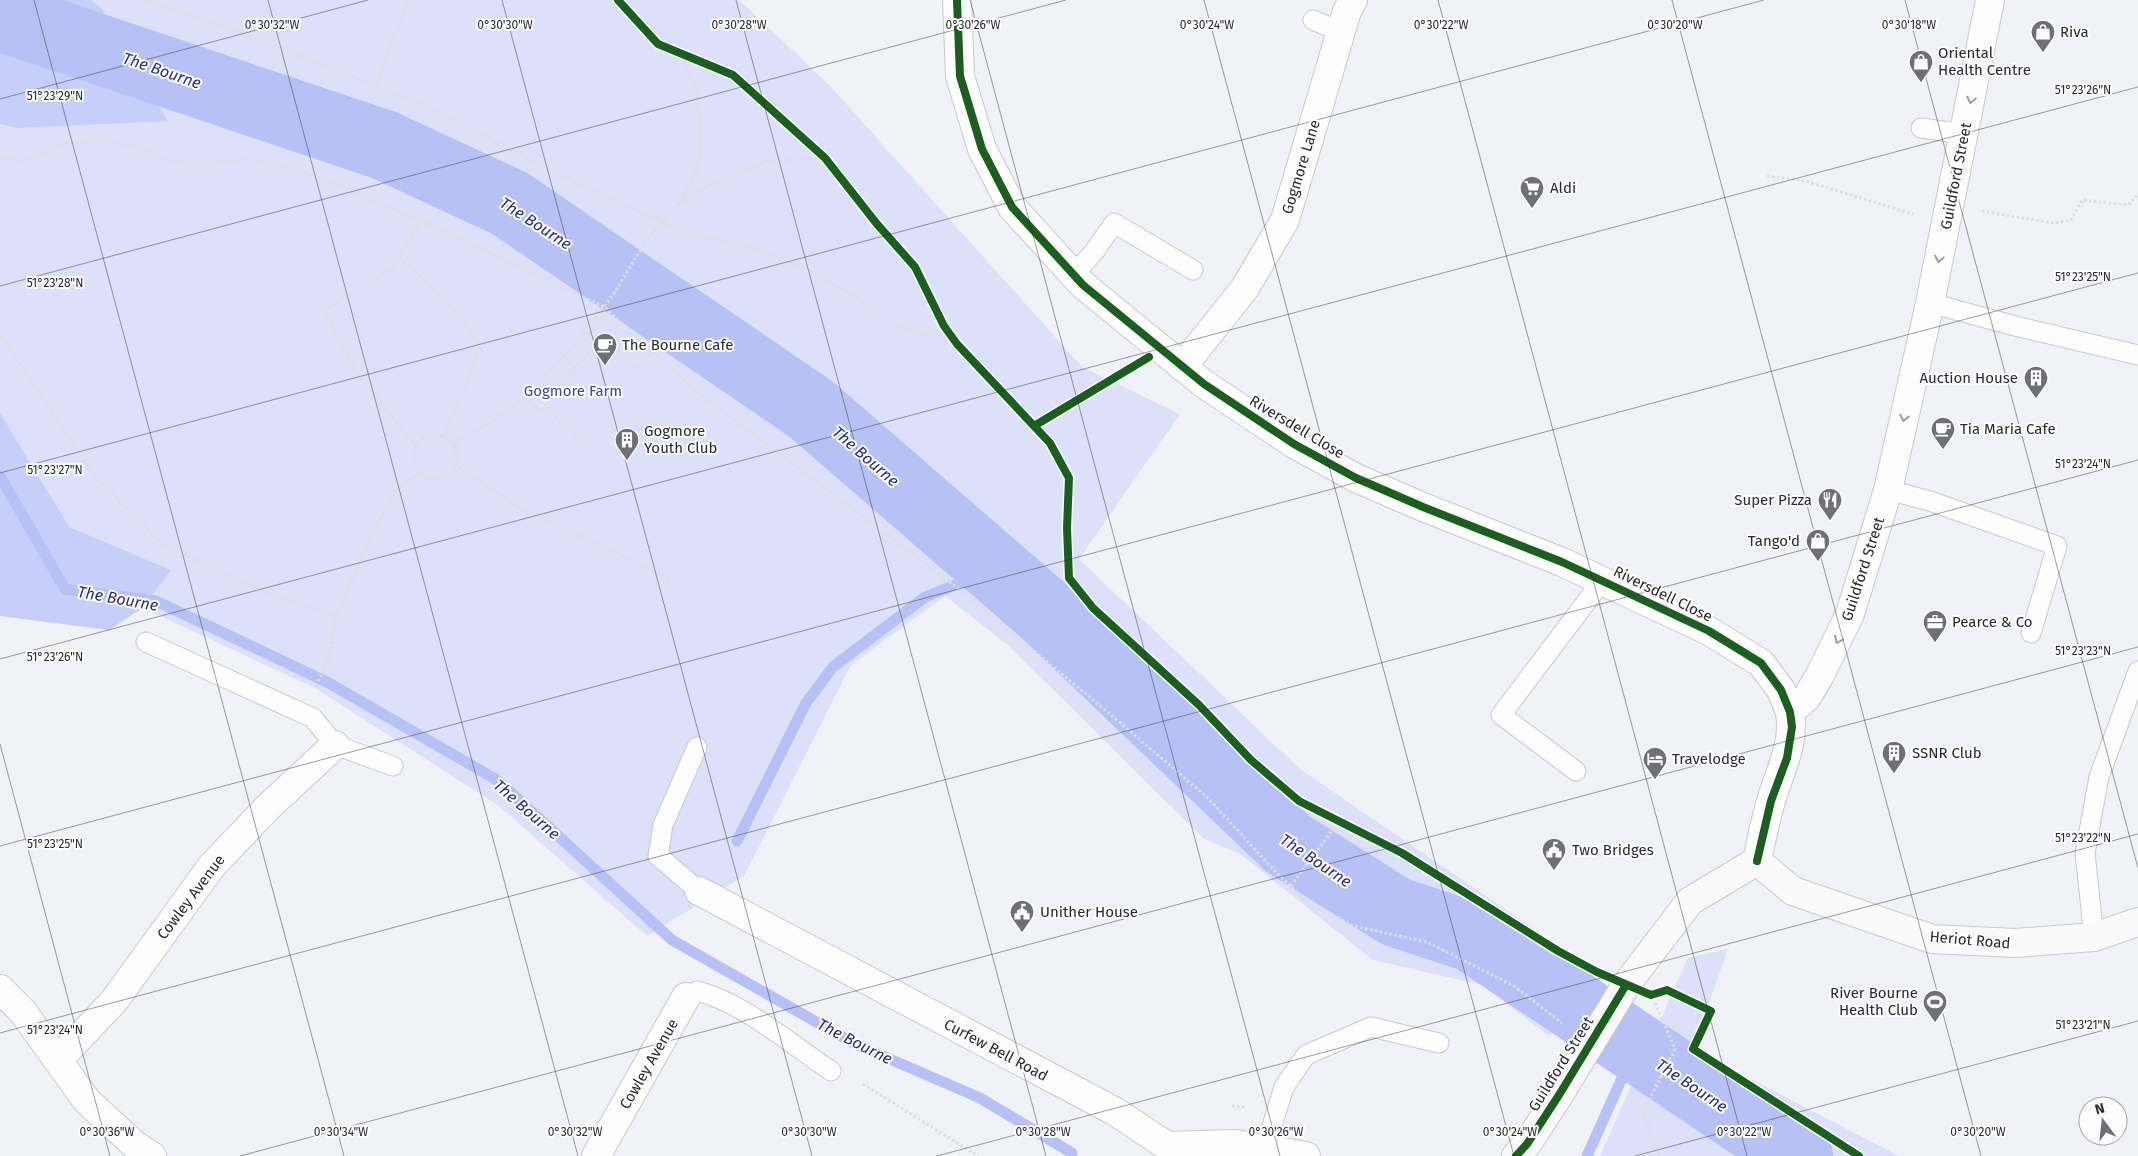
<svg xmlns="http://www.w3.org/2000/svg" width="2138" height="1156" font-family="'Fira Sans',sans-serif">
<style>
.green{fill:#dce0f8}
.forest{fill:#c7cefa}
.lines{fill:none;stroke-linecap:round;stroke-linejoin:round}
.stream{stroke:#b8c1f6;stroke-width:11}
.river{stroke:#b8c1f6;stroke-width:70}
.service-casing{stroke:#c8c9cd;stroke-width:21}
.minor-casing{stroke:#c8c9cd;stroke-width:30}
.tertiary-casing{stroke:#c8c9cd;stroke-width:30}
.secondary-casing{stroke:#c8c9cd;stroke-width:30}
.path{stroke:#dedee0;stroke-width:3;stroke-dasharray:2.5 2.5;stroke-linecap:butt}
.service{stroke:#fdfdfe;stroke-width:19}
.minor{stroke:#fdfdfe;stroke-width:28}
.tertiary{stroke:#fdfdfe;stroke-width:28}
.secondary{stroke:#fafafb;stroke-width:28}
.cycleway-casing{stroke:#fefefe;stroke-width:11}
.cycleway{stroke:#1b5e20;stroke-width:8}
.oneway{stroke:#9e9ea0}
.ticks{fill:none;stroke:#292a2d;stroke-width:1;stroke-opacity:0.45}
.labels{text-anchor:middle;stroke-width:4;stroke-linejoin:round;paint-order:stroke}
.poi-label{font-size:15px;fill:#292a2d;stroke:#fefefe;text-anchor:start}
.street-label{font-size:15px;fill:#292a2d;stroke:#fefefe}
.park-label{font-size:15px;fill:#40459b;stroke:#fefefe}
.water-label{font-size:16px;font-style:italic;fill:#2b2b7f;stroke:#fefefe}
.ticks-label{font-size:12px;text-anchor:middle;fill:#292a2d;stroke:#fefefe;stroke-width:4;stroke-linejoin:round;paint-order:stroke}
</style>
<rect width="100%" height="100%" fill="#f1f2f7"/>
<path class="green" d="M 0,0 L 739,0 L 831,87 L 1082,367 L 1180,414 L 1079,559 L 1300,769 L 1597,972 L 1549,1036 L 1482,985 L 1373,960 L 1240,854 L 1204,839 L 1008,645 L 945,596 L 851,665 L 744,876 L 647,936 L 499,806 L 315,688 L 143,608 L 109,630 L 0,616 Z
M 1728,949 L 1693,1049 L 1899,1156 L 1600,1156 L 1688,958 Z"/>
<path class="forest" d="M 0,0 L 91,0 L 102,9 L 168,121 L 17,128 L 0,124 Z
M 0,413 L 69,527 L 171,570 L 142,608 L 109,630 L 0,616 Z"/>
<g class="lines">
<path class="stream" d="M 0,476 L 65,589 L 156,601 L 329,683 L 497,780 L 672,940 L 855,1044 L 980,1098 L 1072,1153
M 737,841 L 806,703 L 833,667 L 925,597 L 995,569
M 1587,1156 L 1636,1047"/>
<path class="river" d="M 0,16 L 384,145 L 509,203 L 811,409 L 1044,611 L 1288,844 L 1396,912 L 1472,937 L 1798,1156"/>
<defs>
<path id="service" d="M 1313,20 L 1341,32
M 1921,128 L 1964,134
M 1073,275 L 1094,252 L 1114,223 L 1193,270
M 1930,303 L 2019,327 L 2138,355
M 1888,490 L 1930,501 L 2057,546 L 2031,633
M 146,642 L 313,718 L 335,745 L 393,766
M 697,747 L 663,825 L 658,856 L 699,891
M 1576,771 L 1501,715 L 1602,581
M 2094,937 L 2085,853 L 2099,777 L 2138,671
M 686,997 L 697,991 C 742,1002 792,1045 831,1071
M 1265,1149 L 1284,1087 L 1306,1055 L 1371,1027 L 1439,1043"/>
<path id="minor" d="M 957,0 L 960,76 L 982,149 L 1012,207 L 1083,285 L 1204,384 L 1294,444 L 1356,478 L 1423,507 L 1562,562 L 1709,631 L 1761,663 L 1781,690 L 1790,712
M 1182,367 L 1245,288 L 1285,220 L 1347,11 L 1353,0
M 699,891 L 1116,1112 L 1167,1146 L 1235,1144 L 1306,1156
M 0,989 L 23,1012 L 87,1101 L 135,1145 L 152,1156
M 58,1060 L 114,1001 L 211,867 L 267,808 L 335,745
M 596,1156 L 686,997"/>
<path id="tertiary" d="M 1757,861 C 1761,841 1765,821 1771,801 C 1780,770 1795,745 1790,712 L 1807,697 L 1820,675 L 1850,614 L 1888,490 L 1930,303 L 1990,0"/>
<path id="secondary" d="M 1516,1156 L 1527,1144 L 1559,1095 L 1626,985 L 1690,901 L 1757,861 L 1793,891 L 1932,939 L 2015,943 L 2094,937 L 2138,922"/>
</defs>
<use href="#service" class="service-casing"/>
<use href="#minor" class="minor-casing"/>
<use href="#tertiary" class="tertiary-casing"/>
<use href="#secondary" class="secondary-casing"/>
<path class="path" d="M 146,0 L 241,33 L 424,105 L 583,186 L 691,235 L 745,245 L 803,267 L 854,296 L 895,325 L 925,334 L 944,326
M 376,86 L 408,0
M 0,157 L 21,161 L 42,155 L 61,144 L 101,139 L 138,148 L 171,161 L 200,165 L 247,159 L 291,168 L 326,180 L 446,232 L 604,307 L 698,393 L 963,592 L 1110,714 L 1209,799 L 1271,867 L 1308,903 L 1354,926 L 1427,942 L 1514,986 L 1562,1023
M 1767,176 L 1805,181 L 1913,214
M 683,200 L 717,182 L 767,161 L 825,158
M 1982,211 L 2053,223 L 2071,220 L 2082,200 L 2128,205 L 2138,195
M 400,258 L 448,302 L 479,344 L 468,382 L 443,437
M 0,334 L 94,475 L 164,545 L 255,588 L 336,616
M 574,369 L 602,338 L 638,369 L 652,352
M 525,397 L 537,410 L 544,407 L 574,369 L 564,357
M 544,407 L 588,446 L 595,438
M413 457a22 22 0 1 1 44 0a22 22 0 1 1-44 0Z
M 418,444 L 411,440 L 357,373 L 324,310 L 393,268 L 420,221
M 454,448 L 458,439 L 484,427 L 525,397 L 564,357 L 613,295 L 646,241 L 682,201 L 698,167 L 701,127 L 696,89 L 680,53
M 455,465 L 519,507 L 671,579
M 316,686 L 328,661 L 336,616 L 374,531 L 396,490 L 419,473
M 1291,886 L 1339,821
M 1655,1003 L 1675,1049 L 1643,1112 L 1659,1156
M 863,1084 L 978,1156
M 1232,1106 L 1244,1107"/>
<use href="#service" class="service"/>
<use href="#minor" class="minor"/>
<use href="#tertiary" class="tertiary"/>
<use href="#secondary" class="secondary"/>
<defs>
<path id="cycleway" d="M 618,0 L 658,44 L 733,75 L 825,158 L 877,224 L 915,267 L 944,326 L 957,344 L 1050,443 L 1069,478 L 1067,528 L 1069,578 L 1093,608 L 1199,705 L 1251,760 L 1299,801 L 1402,853 L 1558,951 L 1597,972 L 1651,995 L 1667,990 L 1711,1011 L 1693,1049 L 1859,1156
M 957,0 L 960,76 L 982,149 L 1012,207 L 1083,285 L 1204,384 L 1294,444 L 1356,478 L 1423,507 L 1562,562 L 1709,631 L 1761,663 L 1781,690 L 1790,712 L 1792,727 L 1787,758 L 1771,801 L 1757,861
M 1034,426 L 1149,357
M 1516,1156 L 1527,1144 L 1559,1095 L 1626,985"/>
</defs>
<use href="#cycleway" class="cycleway-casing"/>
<use href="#cycleway" class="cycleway"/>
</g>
<defs><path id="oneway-chevron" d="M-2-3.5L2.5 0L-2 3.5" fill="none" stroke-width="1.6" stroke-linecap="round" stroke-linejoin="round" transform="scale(1.25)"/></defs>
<g class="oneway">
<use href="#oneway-chevron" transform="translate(1971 100) rotate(101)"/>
<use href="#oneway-chevron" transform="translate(1939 259) rotate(101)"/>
<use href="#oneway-chevron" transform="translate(1904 418) rotate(102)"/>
<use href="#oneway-chevron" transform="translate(1838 640) rotate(116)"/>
</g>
<path class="ticks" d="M 34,0 L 344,1156M 268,0 L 578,1156M 502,0 L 812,1156M 736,0 L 1046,1156M 970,0 L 1280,1156M 1204,0 L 1514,1156M 1438,0 L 1747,1156M 1672,0 L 1981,1156M 1905,0 L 2138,868M 0,99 L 368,0M 0,286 L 1066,0M 0,473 L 1764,0M 0,659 L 2138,87M 0,744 L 110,1156M 0,846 L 2138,273M 0,1033 L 2138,460M 240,1156 L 2138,647M 937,1156 L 2138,834M 1635,1156 L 2138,1021"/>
<defs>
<symbol id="shop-pin" viewBox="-11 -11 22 30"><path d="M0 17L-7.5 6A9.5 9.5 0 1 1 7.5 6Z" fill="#6f7074" stroke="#fefefe"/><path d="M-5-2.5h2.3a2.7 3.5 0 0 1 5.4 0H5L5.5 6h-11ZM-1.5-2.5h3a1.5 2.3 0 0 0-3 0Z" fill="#fff"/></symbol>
<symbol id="supermarket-pin" viewBox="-11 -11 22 30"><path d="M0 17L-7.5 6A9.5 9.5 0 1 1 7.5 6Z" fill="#6f7074" stroke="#fefefe"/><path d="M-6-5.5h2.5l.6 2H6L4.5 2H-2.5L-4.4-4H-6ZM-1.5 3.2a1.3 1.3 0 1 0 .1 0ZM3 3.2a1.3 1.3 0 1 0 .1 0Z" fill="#fff"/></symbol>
<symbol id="cafe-pin" viewBox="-11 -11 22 30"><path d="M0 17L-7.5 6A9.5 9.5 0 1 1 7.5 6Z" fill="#6f7074" stroke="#fefefe"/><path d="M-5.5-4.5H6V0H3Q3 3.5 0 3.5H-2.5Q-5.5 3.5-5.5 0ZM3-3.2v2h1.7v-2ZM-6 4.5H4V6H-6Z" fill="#fff"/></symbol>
<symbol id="building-pin" viewBox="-11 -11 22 30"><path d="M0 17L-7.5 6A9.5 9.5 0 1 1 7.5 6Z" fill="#6f7074" stroke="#fefefe"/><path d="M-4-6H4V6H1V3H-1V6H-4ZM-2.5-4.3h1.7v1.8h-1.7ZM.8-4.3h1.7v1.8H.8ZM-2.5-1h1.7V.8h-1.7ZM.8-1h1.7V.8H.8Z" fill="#fff"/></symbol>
<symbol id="restaurant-pin" viewBox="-11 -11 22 30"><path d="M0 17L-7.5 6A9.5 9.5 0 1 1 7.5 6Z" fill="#6f7074" stroke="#fefefe"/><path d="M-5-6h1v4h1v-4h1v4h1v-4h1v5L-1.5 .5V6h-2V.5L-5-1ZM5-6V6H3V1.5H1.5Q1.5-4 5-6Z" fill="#fff"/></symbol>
<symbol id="office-pin" viewBox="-11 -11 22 30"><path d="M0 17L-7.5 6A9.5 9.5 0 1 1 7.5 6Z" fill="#6f7074" stroke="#fefefe"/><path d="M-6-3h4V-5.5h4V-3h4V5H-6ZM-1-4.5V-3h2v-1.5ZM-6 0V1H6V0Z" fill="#fff"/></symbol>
<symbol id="hotel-pin" viewBox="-11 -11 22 30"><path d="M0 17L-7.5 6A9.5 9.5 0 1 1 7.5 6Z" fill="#6f7074" stroke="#fefefe"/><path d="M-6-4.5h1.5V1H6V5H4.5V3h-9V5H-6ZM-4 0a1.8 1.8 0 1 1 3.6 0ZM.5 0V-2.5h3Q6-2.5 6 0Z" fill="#fff"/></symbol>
<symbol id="civic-pin" viewBox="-11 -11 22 30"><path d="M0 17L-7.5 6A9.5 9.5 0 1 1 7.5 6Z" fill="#6f7074" stroke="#fefefe"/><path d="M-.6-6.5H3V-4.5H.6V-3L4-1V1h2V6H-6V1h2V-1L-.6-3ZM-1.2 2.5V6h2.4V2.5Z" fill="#fff"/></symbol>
<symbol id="stadium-pin" viewBox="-11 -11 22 30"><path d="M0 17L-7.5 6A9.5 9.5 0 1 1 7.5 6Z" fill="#6f7074" stroke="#fefefe"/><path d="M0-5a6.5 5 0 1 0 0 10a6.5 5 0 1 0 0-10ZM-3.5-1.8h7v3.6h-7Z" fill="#fff"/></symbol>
</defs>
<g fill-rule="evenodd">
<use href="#shop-pin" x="2029" y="18" width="28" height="38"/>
<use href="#shop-pin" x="1907" y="48" width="28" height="38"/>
<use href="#supermarket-pin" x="1518" y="174" width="28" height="38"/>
<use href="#cafe-pin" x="591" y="331" width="28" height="38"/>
<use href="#building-pin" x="2022" y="364" width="28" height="38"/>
<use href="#cafe-pin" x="1929" y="415" width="28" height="38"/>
<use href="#building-pin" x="613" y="426" width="28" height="38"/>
<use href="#restaurant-pin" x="1816" y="486" width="28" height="38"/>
<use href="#shop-pin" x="1804" y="527" width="28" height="38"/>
<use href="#office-pin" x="1921" y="608" width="28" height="38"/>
<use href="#building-pin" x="1880" y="739" width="28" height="38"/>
<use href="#hotel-pin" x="1641" y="745" width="28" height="38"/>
<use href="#civic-pin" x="1540" y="836" width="28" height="38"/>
<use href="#civic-pin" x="1008" y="898" width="28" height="38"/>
<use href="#stadium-pin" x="1921" y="988" width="28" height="38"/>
</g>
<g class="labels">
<g class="poi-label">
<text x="2060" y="37">Riva</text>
<text x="1938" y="58">Oriental<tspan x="1938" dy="17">Health Centre</tspan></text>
<text x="1550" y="193">Aldi</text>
<text x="622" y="350">The Bourne Cafe</text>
<text x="2018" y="383" text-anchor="end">Auction House</text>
<text x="1960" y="434">Tia Maria Cafe</text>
<text x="644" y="436">Gogmore<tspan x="644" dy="17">Youth Club</tspan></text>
<text x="1812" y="505" text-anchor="end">Super Pizza</text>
<text x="1800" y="546" text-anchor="end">Tango'd</text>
<text x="1952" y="627">Pearce &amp; Co</text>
<text x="1912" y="758">SSNR Club</text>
<text x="1672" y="764">Travelodge</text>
<text x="1572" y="855">Two Bridges</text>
<text x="1040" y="917">Unither House</text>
<text x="1918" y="998" text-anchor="end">River Bourne<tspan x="1918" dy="17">Health Club</tspan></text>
</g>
<g class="street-label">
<text transform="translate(1301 167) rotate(-73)" y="5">Gogmore Lane</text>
<text transform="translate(1956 176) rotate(-79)" y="5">Guildford Street</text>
<text transform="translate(1297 427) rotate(31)" y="5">Riversdell Close</text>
<text transform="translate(1863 569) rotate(-72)" y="5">Guildford Street</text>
<text transform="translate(1663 594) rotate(26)" y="5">Riversdell Close</text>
<text transform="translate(191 897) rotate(-53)" y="5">Cowley Avenue</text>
<text transform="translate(1970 940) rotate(5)" y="5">Heriot Road</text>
<text transform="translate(996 1050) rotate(28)" y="5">Curfew Bell Road</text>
<text transform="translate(649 1064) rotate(-60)" y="5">Cowley Avenue</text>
<text transform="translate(1561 1064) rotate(-58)" y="5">Guildford Street</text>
</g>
<g class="park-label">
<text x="573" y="396">Gogmore Farm</text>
</g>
<g class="water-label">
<text transform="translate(162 70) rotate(19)" y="6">The Bourne</text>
<text transform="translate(536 223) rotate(33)" y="6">The Bourne</text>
<text transform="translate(866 456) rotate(41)" y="6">The Bourne</text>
<text transform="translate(118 598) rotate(10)" y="6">The Bourne</text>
<text transform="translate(527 809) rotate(41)" y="6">The Bourne</text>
<text transform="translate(1316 860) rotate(34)" y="6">The Bourne</text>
<text transform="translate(855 1041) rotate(27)" y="6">The Bourne</text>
<text transform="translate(1692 1085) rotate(34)" y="6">The Bourne</text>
</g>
</g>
<g class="ticks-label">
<text x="272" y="29">0°30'32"W</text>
<text x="505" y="29">0°30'30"W</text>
<text x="739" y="29">0°30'28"W</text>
<text x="973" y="29">0°30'26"W</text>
<text x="1207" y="29">0°30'24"W</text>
<text x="1441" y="29">0°30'22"W</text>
<text x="1909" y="29">0°30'18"W</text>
<text x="1675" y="29">0°30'20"W</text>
<text x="2083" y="94">51°23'26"N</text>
<text x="55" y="100">51°23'29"N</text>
<text x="2083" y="281">51°23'25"N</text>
<text x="55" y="287">51°23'28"N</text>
<text x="2083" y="468">51°23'24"N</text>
<text x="55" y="474">51°23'27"N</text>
<text x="2083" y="655">51°23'23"N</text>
<text x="55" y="661">51°23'26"N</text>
<text x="2083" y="842">51°23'22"N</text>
<text x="55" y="848">51°23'25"N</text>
<text x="2083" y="1029">51°23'21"N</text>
<text x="55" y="1034">51°23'24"N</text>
<text x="107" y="1136">0°30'36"W</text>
<text x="341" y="1136">0°30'34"W</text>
<text x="575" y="1136">0°30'32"W</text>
<text x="809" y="1136">0°30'30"W</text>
<text x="1043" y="1136">0°30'28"W</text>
<text x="1276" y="1136">0°30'26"W</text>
<text x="1510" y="1136">0°30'24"W</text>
<text x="1744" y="1136">0°30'22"W</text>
<text x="1978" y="1136">0°30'20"W</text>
</g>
<g transform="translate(2103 1121) rotate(345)"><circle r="24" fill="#fefefe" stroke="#a9a9aa"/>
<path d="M0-4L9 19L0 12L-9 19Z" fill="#6f7074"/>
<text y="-8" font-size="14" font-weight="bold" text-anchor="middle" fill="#292a2d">N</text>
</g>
</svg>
